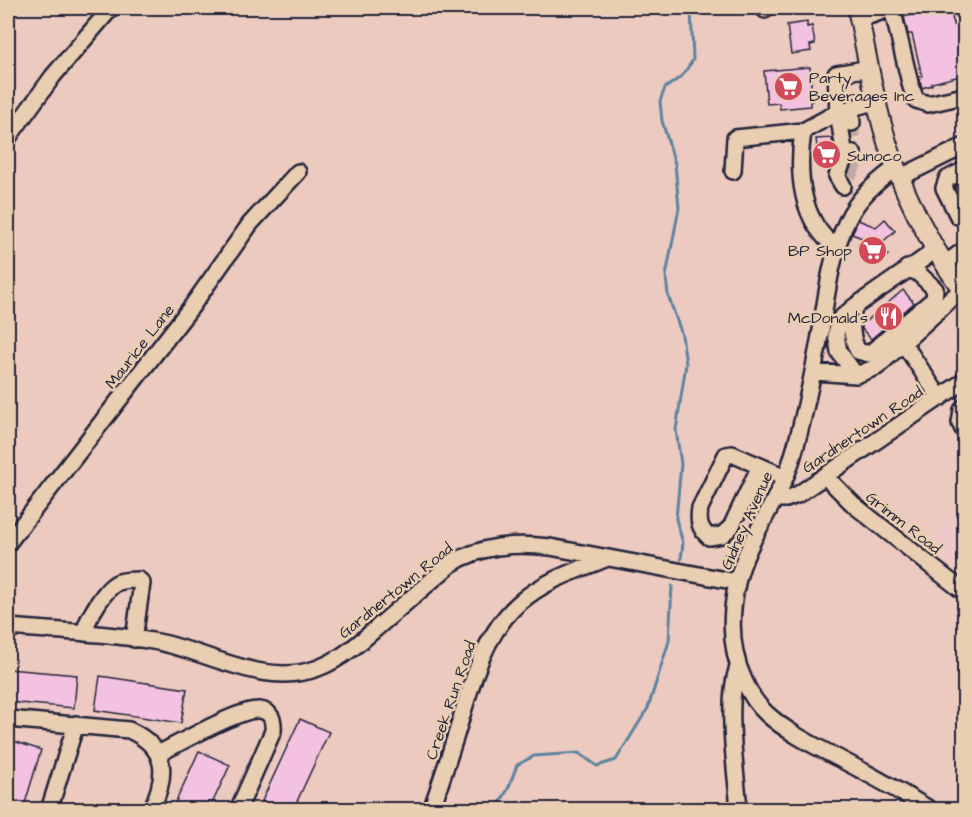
<svg xmlns="http://www.w3.org/2000/svg" width="972" height="817" font-family="'Architects Daughter',sans-serif">
<style>
.built{fill:#efc8c9}
.lines{fill:none;stroke-linecap:round;stroke-linejoin:round}
.stream{stroke:#5c83a0;stroke-width:3}
.building{fill:#f4c2e1;stroke:#22223b;stroke-width:1.5}
.minor-tunnel{stroke:#c4a8a5;stroke-width:15;stroke-dasharray:15 8;stroke-linecap:butt}
.minor-casing{stroke:#22223b;stroke-width:20}
.major-casing{stroke:#22223b;stroke-width:22}
.minor{stroke:#eaceb1;stroke-width:15}
.major{stroke:#eaceb1;stroke-width:18}
.labels{text-anchor:middle;stroke-width:5;stroke-linejoin:round;paint-order:stroke}
.poi-label{font-size:16px;fill:#22223b;stroke:#eaceb1;text-anchor:start}
.street-label{font-size:16px;fill:#22223b;stroke:#eaceb1}
</style>
<rect width="100%" height="100%" fill="#edcabf"/>
<filter id="ink" filterUnits="userSpaceOnUse"><feTurbulence type="fractalNoise" baseFrequency=".0167" numOctaves="2"/><feDisplacementMap in="SourceGraphic" scale="12" xChannelSelector="R" yChannelSelector="G"/><feConvolveMatrix kernelMatrix="1 2 1 2 8 2 1 2 1" color-interpolation-filters="sRGB"/></filter>
<g filter="url(#ink)">
<path class="built" d="M 964,498 L 964,574 L 928,546 Z"/>
<g class="lines">
<path class="stream" d="M 681,559 L 683,543 L 676,519 L 681,464 L 676,430 L 686,364 L 682,335 L 668,295 L 666,276 L 679,208 L 675,164 L 662,121 L 660,101 L 665,88 L 682,76 L 693,60 L 691,8
M 496,810 L 508,789 L 517,765 L 534,756 L 579,753 L 597,766 L 616,760 L 648,708 L 669,641 L 672,586"/>
</g>
<path class="building" d="M 928,8 L 950,8 L 954,25 L 964,23 L 964,75 L 932,83 L 932,85 L 922,88 L 919,77 L 922,76 L 912,34 L 908,34 L 904,17 L 929,11 Z
M 807,22 L 807,27 L 812,26 L 815,44 L 810,45 L 811,51 L 791,54 L 787,25 Z
M 810,67 L 812,101 L 810,101 L 810,106 L 780,109 L 779,103 L 767,104 L 764,71 Z
M 832,138 L 834,157 L 833,161 L 819,162 L 816,139 Z
M 964,181 L 964,207 L 955,187 Z
M 885,219 L 895,231 L 879,245 L 888,255 L 875,266 L 858,245 L 865,239 L 852,234 L 858,220 L 876,227 Z
M 903,290 L 914,303 L 871,339 L 862,329 L 862,325 Z
M 8,669 L 77,675 L 74,708 L 8,702 Z
M 100,676 L 187,689 L 181,723 L 95,710 Z
M 300,719 L 329,732 L 293,810 L 280,810 L 262,801 Z
M 10,740 L 41,750 L 23,810 L 8,810 L 8,748 Z
M 199,751 L 230,765 L 209,810 L 172,810 Z"/>
<g class="lines">
<path class="minor-tunnel" d="M 852,123 L 852,138
M 849,176 L 855,163"/>
<defs>
<path id="minor" d="M 765,8 L 765,10
M 860,19 L 892,8 L 911,87 L 916,100 L 928,104 L 964,96
M 851,108 L 852,123
M 8,138 L 53,76 L 111,8
M 845,157 L 838,112 L 877,101
M 895,168 C 876,183 858,197 847,221 C 831,255 827,293 821,330 C 813,374 805,416 792,459 C 779,502 747,538 737,583 C 730,615 730,650 744,680 C 749,692 757,705 767,714 C 788,733 815,746 840,759 C 871,775 901,792 931,810
M 964,170 L 947,179 L 944,188 L 958,216 L 964,218
M 733,171 L 735,138 L 803,131
M 899,178 L 964,146
M 843,186 L 837,176 L 845,157 L 853,153
M 934,247 L 926,257 L 854,307 L 840,319 L 836,334 L 839,352 L 856,375 L 877,367 L 962,289
M 837,248 C 800,222 797,172 803,131 L 838,112 L 836,74 L 870,68
M 945,264 L 964,250
M 854,307 C 851,323 850,336 858,351 L 869,354 L 934,299 L 935,289 L 918,273 L 907,268
M 904,344 L 940,398
M 814,372 L 856,375
M 964,407 L 962,410 L 960,423 L 964,431
M 760,466 L 731,527 L 722,535 L 709,537 C 699,528 698,521 700,508 L 726,455 L 732,454 L 785,477
M 825,476 L 854,505 L 964,592
M 776,499 L 786,499 L 797,495 L 964,381
M 8,543 L 192,306 L 250,224 L 298,172
M 8,627 C 58,631 108,633 158,642 C 209,652 265,688 318,668 C 345,658 367,636 388,618 C 409,600 430,582 451,564 C 482,545 514,543 550,547 L 737,582
M 84,633 C 87,619 106,586 119,582 C 125,580 133,580 139,580 L 142,583 L 134,639
M 738,667 C 725,703 736,770 739,810
M 8,719 L 129,730 C 168,748 168,774 151,810
M 158,754 C 178,744 240,708 259,710 C 271,711 274,720 273,731 L 238,810
M 49,810 L 76,724
M 431,810 C 440,785 448,760 456,735 C 470,690 482,636 518,604 C 543,581 577,570 608,558"/>
<path id="major" d="M 857,8 C 868,59 877,120 896,168 C 913,212 936,254 964,292"/>
</defs>
<use href="#minor" class="minor-casing"/>
<use href="#major" class="major-casing"/>
<use href="#minor" class="minor"/>
<use href="#major" class="major"/>
</g>
</g>
<defs>
<symbol id="supermarket-disc" viewBox="-11 -11 22 22"><circle r="9.5" fill="#d1495b" stroke="#eaceb1"/><path d="M-6-5.5h2.5l.6 2H6L4.5 2H-2.5L-4.4-4H-6ZM-1.5 3.2a1.3 1.3 0 1 0 .1 0ZM3 3.2a1.3 1.3 0 1 0 .1 0Z" fill="#fff"/></symbol>
<symbol id="restaurant-disc" viewBox="-11 -11 22 22"><circle r="9.5" fill="#d1495b" stroke="#eaceb1"/><path d="M-5-6h1v4h1v-4h1v4h1v-4h1v5L-1.5 .5V6h-2V.5L-5-1ZM5-6V6H3V1.5H1.5Q1.5-4 5-6Z" fill="#fff"/></symbol>
</defs>
<g fill-rule="evenodd">
<use href="#supermarket-disc" x="772" y="70" width="33" height="33"/>
<use href="#supermarket-disc" x="810" y="138" width="33" height="33"/>
<use href="#supermarket-disc" x="856" y="234" width="33" height="33"/>
<use href="#restaurant-disc" x="872" y="300" width="33" height="33"/>
</g>
<g class="labels">
<g class="poi-label">
<text x="809" y="83">Party<tspan x="809" dy="18">Beverages Inc</tspan></text>
<text x="847" y="161">Sunoco</text>
<text x="852" y="256" text-anchor="end">BP Shop</text>
<text x="868" y="323" text-anchor="end">McDonald's</text>
</g>
<g class="street-label">
<text transform="translate(139 346) rotate(-52)" y="6">Maurice Lane</text>
<text transform="translate(862 429) rotate(-34)" y="6">Gardnertown Road</text>
<text transform="translate(746 520) rotate(-66)" y="6">Gidney Avenue</text>
<text transform="translate(904 522) rotate(38)" y="6">Grimm Road</text>
<text transform="translate(395 590) rotate(-39)" y="6">Gardnertown Road</text>
<text transform="translate(450 700) rotate(-71)" y="6">Creek Run Road</text>
</g>
</g>
<rect width="972" height="817" fill="none" stroke="#eaceb1" stroke-width="30"/>
<rect x="15" y="15" width="942" height="787" fill="none" stroke="#22223b" stroke-width="2" filter="url(#ink)"/>
</svg>
